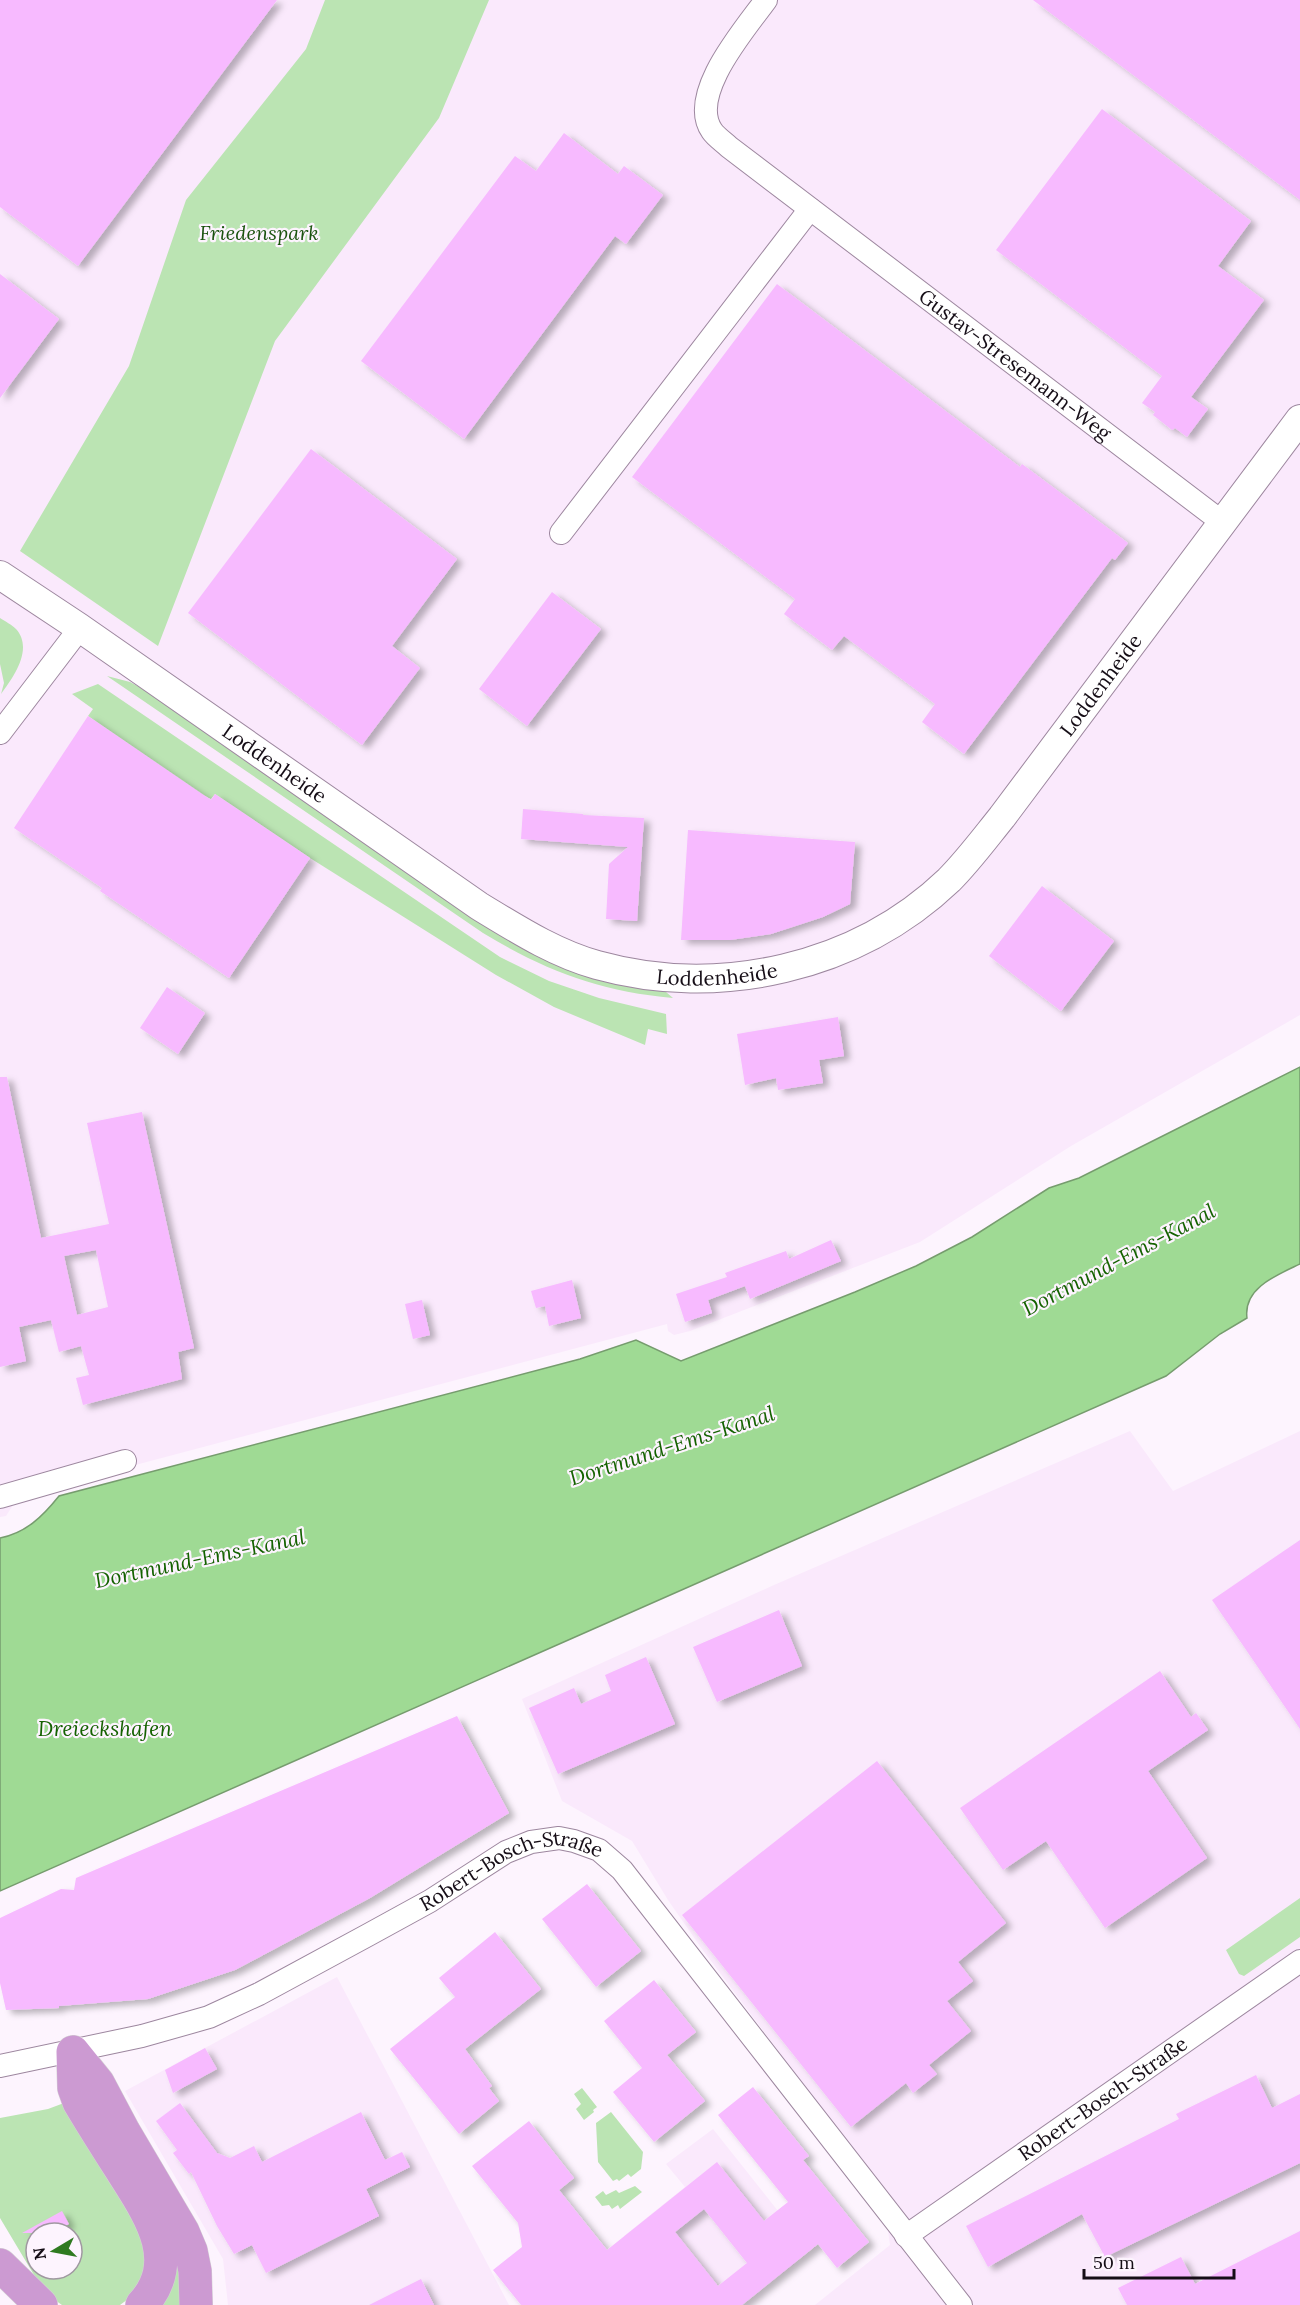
<svg xmlns="http://www.w3.org/2000/svg" width="1300" height="2305" font-family="Lora,serif">
<style>
.built{fill:#fae9fc}
.green{fill:#bbe4b3;fill-rule:evenodd}
.water{fill:#9fda94;stroke:#769c6e;stroke-width:1.5}
.building{fill:#f7baff;fill-rule:evenodd;filter:url(#shadow)}
.lines{fill:none;stroke-linecap:round;stroke-linejoin:round}
.minor-casing{stroke:#9d879f;stroke-width:24}
.tertiary-casing{stroke:#9d879f;stroke-width:30}
.trunk-casing{stroke:#d5d3d5;stroke-width:34}
.minor{stroke:#fff;stroke-width:22}
.tertiary{stroke:#fff;stroke-width:28}
.trunk{stroke:#cc9ad2;stroke-width:33}
.labels{text-anchor:middle;stroke-width:4.5;stroke-linejoin:round;paint-order:stroke}
.park-label{font-size:20px;font-style:italic;fill:#1b530f;stroke:#fdf4fe}
.street-label{font-size:20px;fill:#150d16;stroke:#fdf4fe}
.water-label{font-size:21px;font-style:italic;fill:#146200;stroke:#fdf4fe}
</style>
<defs>
<filter id="shadow"><feDropShadow dx="6" dy="4" stdDeviation="3" flood-color="#0004"/></filter>
</defs>
<rect width="100%" height="100%" fill="#fdf4fe"/>
<path class="built" d="M 0,0 L 1300,0 L 1300,1015 L 1071,1146 L 920,1242 L 690,1331 L 674,1335 L 668,1331 L 667,1324 L 124,1468 L 13,1505 L 6,1516 L 0,1517 Z
M 1130,1431 L 1173,1491 L 1300,1431 L 1300,2305 L 815,2305 L 890,2245 L 882,2189 L 702,1949 L 668,1900 L 632,1841 L 562,1801 L 522,1699 L 774,1585 Z
M 337,1977 L 509,2305 L 228,2305 L 223,2259 L 125,2091 Z
M 713,2129 L 782,2216 L 797,2262 L 742,2305 L 679,2305 L 624,2236 L 685,2187 L 666,2164 Z"/>
<path class="green" d="M 325,0 L 489,0 L 439,118 L 275,341 L 158,646 L 20,551 L 129,366 L 186,200 L 306,49 Z
M 0,618 C 5,621 12,625 16,629 C 34,649 13,678 1,694 L 4,683 L 0,664 Z
M 107,676 L 130,682 L 145,690 L 391,859 L 666,992 L 673,998 C 599,991 546,971 483,933 Z
M 98,684 L 500,957 L 549,981 L 599,998 L 666,1014 L 667,1034 L 648,1029 L 645,1045 L 554,1007 L 496,975 L 310,858 L 215,794 L 211,799 L 203,795 L 88,716 L 93,709 L 72,694 Z
M 1300,1898 L 1300,1937 L 1244,1976 L 1239,1974 L 1226,1950 Z
M 582,2088 L 597,2107 L 593,2110 L 594,2112 L 584,2120 L 576,2109 L 581,2104 L 574,2094 Z
M 64,2103 L 139,2220 L 147,2268 L 132,2296 L 120,2305 L 62,2305 L 52,2298 L 40,2285 L 0,2218 L 0,2118 L 48,2109 ZM 36,2233 L 72,2233 L 72,2269 L 36,2269 Z
M 611,2112 L 643,2152 L 641,2169 L 631,2177 L 628,2174 L 619,2181 L 617,2179 L 613,2181 L 598,2162 L 596,2123 Z
M 635,2186 L 642,2192 L 620,2209 L 618,2205 L 612,2209 L 609,2205 L 602,2206 L 595,2197 L 603,2191 L 606,2195 L 616,2190 L 619,2193 Z
M 173,2243 L 187,2305 L 155,2305 Z"/>
<path class="water" d="M 1300,1067 L 1300,1264 C 1277,1275 1243,1288 1247,1318 L 1220,1334 L 1166,1376 L 0,1891 L 0,1538 C 26,1533 43,1516 59,1496 L 580,1359 L 636,1340 L 681,1361 L 855,1292 L 916,1266 L 972,1237 L 1049,1188 L 1079,1178 Z"/>
<path class="building" d="M 0,0 L 277,0 L 78,266 L 0,207 Z
M 1033,0 L 1300,0 L 1300,200 Z
M 1102,109 L 1251,221 L 1218,266 L 1264,300 L 1191,397 L 1208,409 L 1187,437 L 1175,428 L 1172,430 L 1153,415 L 1155,412 L 1142,403 L 1162,376 L 996,250 Z
M 564,133 L 618,174 L 624,166 L 663,195 L 626,244 L 615,236 L 464,439 L 361,361 L 515,156 L 536,171 Z
M 0,274 L 59,319 L 0,398 Z
M 777,284 L 1020,467 L 1022,464 L 1128,543 L 1115,560 L 1112,558 L 964,754 L 922,722 L 935,704 L 844,636 L 832,650 L 784,614 L 795,599 L 632,477 Z
M 311,449 L 457,559 L 392,646 L 420,668 L 362,745 L 188,613 Z
M 552,592 L 601,629 L 527,726 L 479,689 Z
M 88,716 L 211,800 L 215,794 L 310,858 L 229,978 L 100,891 L 102,888 L 14,828 Z
M 523,809 L 583,814 L 583,815 L 644,818 L 637,921 L 606,919 L 609,864 L 628,847 L 521,839 Z
M 688,830 L 855,842 L 850,904 L 823,917 L 771,934 L 730,940 L 681,940 Z
M 1042,886 L 1114,941 L 1061,1011 L 989,956 Z
M 167,987 L 205,1013 L 178,1054 L 140,1028 Z
M 838,1017 L 844,1056 L 819,1060 L 823,1083 L 778,1090 L 776,1078 L 745,1085 L 737,1034 Z
M 0,1077 L 7,1077 L 41,1238 L 109,1224 L 87,1123 L 142,1112 L 194,1348 L 178,1352 L 182,1379 L 83,1405 L 76,1378 L 89,1375 L 81,1346 L 59,1352 L 51,1320 L 19,1327 L 26,1361 L 0,1367 ZM 96,1250 L 108,1307 L 77,1315 L 64,1256 Z
M 831,1240 L 841,1261 L 750,1299 L 745,1286 L 708,1300 L 712,1313 L 685,1322 L 676,1294 L 727,1277 L 725,1273 L 786,1251 L 789,1259 Z
M 572,1280 L 581,1318 L 549,1326 L 545,1306 L 536,1308 L 531,1291 Z
M 422,1300 L 430,1335 L 413,1339 L 405,1304 Z
M 1300,1540 L 1300,1729 L 1212,1600 Z
M 779,1610 L 802,1666 L 717,1702 L 693,1647 Z
M 646,1657 L 675,1724 L 558,1774 L 529,1708 L 574,1688 L 581,1704 L 611,1691 L 605,1675 Z
M 1160,1671 L 1191,1717 L 1196,1713 L 1208,1730 L 1148,1771 L 1207,1858 L 1105,1928 L 1046,1841 L 1003,1870 L 960,1808 Z
M 457,1716 L 509,1813 L 370,1898 L 235,1970 L 148,1999 L 59,2006 L 59,2008 L 6,2010 L 0,1983 L 0,1918 L 61,1889 L 74,1890 L 76,1878 Z
M 877,1761 L 1006,1923 L 958,1962 L 973,1981 L 947,2001 L 971,2031 L 929,2065 L 937,2074 L 913,2093 L 906,2083 L 851,2127 L 682,1915 Z
M 587,1884 L 641,1951 L 596,1987 L 542,1919 Z
M 495,1932 L 541,1989 L 465,2049 L 492,2086 L 489,2088 L 499,2101 L 459,2134 L 390,2049 L 455,1997 L 439,1978 Z
M 654,1980 L 696,2032 L 667,2055 L 705,2101 L 654,2142 L 613,2092 L 642,2068 L 604,2021 Z
M 205,2048 L 217,2069 L 173,2093 L 165,2070 Z
M 1256,2075 L 1272,2108 L 1300,2094 L 1300,2163 L 1105,2257 L 1082,2214 L 988,2267 L 966,2226 L 1179,2119 L 1176,2114 Z
M 753,2087 L 809,2156 L 803,2160 L 869,2242 L 837,2268 L 818,2244 L 742,2305 L 521,2305 L 493,2270 L 522,2247 L 518,2223 L 472,2166 L 529,2121 L 574,2178 L 559,2190 L 607,2250 L 717,2162 L 764,2221 L 788,2202 L 718,2115 ZM 704,2209 L 747,2263 L 718,2286 L 675,2232 Z
M 180,2103 L 217,2153 L 230,2158 L 254,2146 L 262,2162 L 361,2112 L 385,2160 L 402,2152 L 410,2167 L 366,2189 L 379,2216 L 266,2273 L 252,2245 L 234,2254 L 217,2226 L 191,2172 L 189,2174 L 173,2153 L 177,2150 L 156,2121 Z
M 62,2211 L 69,2224 L 54,2233 L 22,2233 Z
M 1300,2231 L 1300,2305 L 1127,2305 L 1118,2288 L 1181,2257 L 1195,2284 Z
M 421,2279 L 434,2305 L 369,2305 Z"/>
<g class="lines">
<defs>
<g id="minor">
<path id="s1" d="M 766,0 C 745,29 687,95 712,131 C 716,137 724,142 729,147 L 1222,522"/>
<path d="M 561,533 L 810,209"/>
<path d="M 0,733 L 80,628"/>
<path d="M 0,1497 L 125,1461"/>
<path id="s2" d="M 0,2066 L 142,2036 L 209,2017 L 259,1994 L 368,1935 L 430,1901 L 506,1852 L 531,1842 L 559,1838 L 574,1841 L 599,1850 L 622,1870 L 961,2305"/>
<path id="s3" d="M 906,2236 L 1300,1961"/>
</g>
<g id="tertiary">
<path id="s4" d="M 0,575 L 80,628 L 479,906 C 517,929 554,953 597,965 C 719,999 857,968 949,880 C 968,861 985,838 1002,817 L 1300,419"/>
</g>
<path id="trunk" d="M 73,2052 L 98,2083 L 124,2132 L 183,2232 L 191,2251 L 195,2271 L 196,2305
M 73,2052 L 74,2088 L 79,2102 C 92,2124 106,2146 120,2168 C 146,2210 184,2259 142,2305
M 0,2265 L 41,2305"/>
</defs>
<use href="#minor" class="minor-casing"/>
<use href="#tertiary" class="tertiary-casing"/>
<use href="#trunk" class="trunk-casing"/>
<use href="#minor" class="minor"/>
<use href="#tertiary" class="tertiary"/>
<use href="#trunk" class="trunk"/>
</g>
<g class="labels">
<g class="park-label">
<text x="259" y="240">Friedenspark</text>
</g>
<g class="street-label">
<text dy="7" stroke="none"><textPath href="#s1" startOffset="532">Gustav-Stresemann-Weg</textPath></text>
<text dy="7" stroke="none"><textPath href="#s4" startOffset="1340">Loddenheide</textPath></text>
<text dy="7" stroke="none"><textPath href="#s4" startOffset="333">Loddenheide</textPath></text>
<text dy="7" stroke="none"><textPath href="#s4" startOffset="836">Loddenheide</textPath></text>
<text dy="7" stroke="none"><textPath href="#s2" startOffset="555">Robert-Bosch-Straße</textPath></text>
<text dy="7" stroke="none"><textPath href="#s3" startOffset="240">Robert-Bosch-Straße</textPath></text>
</g>
<g class="water-label">
<text transform="translate(1119 1260) rotate(-28)" y="7">Dortmund-Ems-Kanal</text>
<text transform="translate(672 1446) rotate(-18)" y="7">Dortmund-Ems-Kanal</text>
<text transform="translate(200 1559) rotate(-12)" y="7">Dortmund-Ems-Kanal</text>
<text x="105" y="1736">Dreieckshafen</text>
</g>
</g>
<g transform="translate(54 2251) rotate(260)"><circle r="28" fill="#fdf4fe" stroke="#a098a1" stroke-width="1.5"/>
<path d="M0-4.5L10 22L0 15L-10 22Z" fill="#2f7a20"/>
<text y="-9" font-size="16" font-weight="bold" text-anchor="middle" fill="#150d16">N</text>
</g>
<path d="M1084 2269v9h150v-9" fill="none" stroke="#150d16" stroke-width="3"/>
<text x="1093" y="2269" font-size="18" fill="#150d16" stroke="#fdf4fe" stroke-width="4.5" paint-order="stroke">50 m</text>
</svg>
